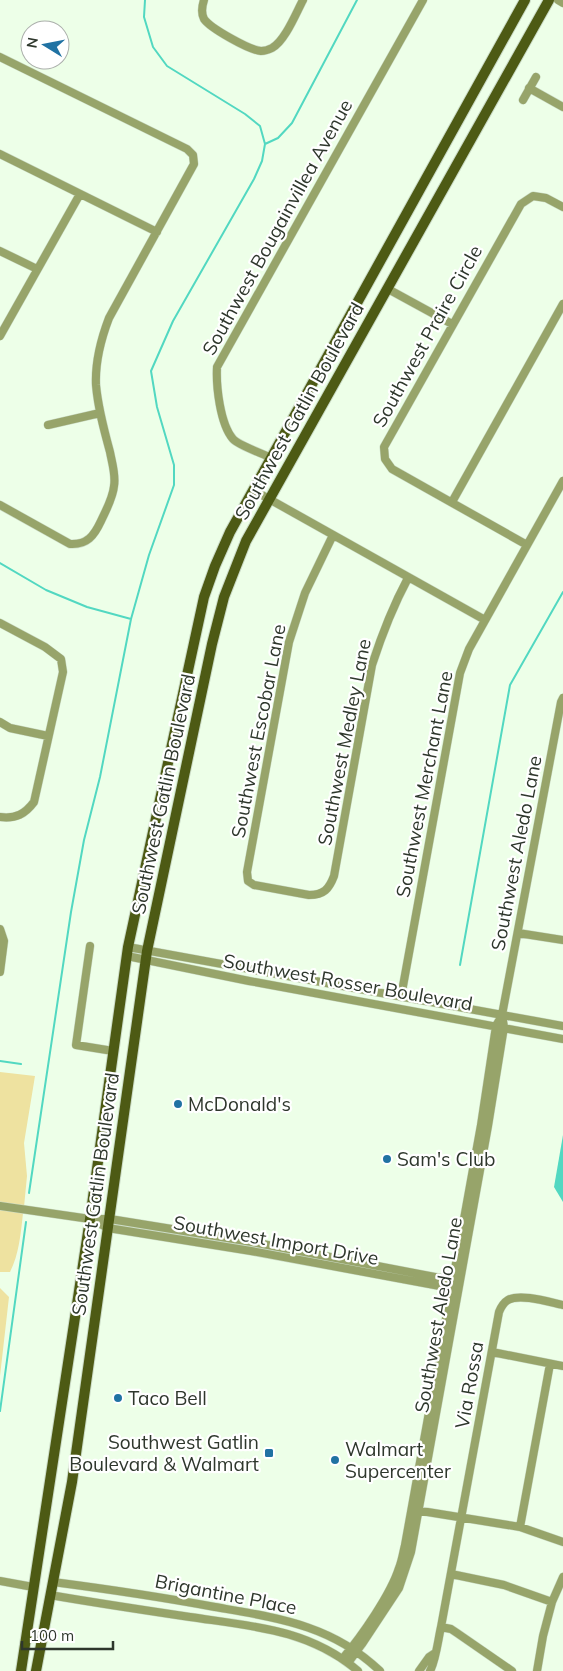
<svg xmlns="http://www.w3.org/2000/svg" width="563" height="1671" font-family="Mulish,sans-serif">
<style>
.green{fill:#eee2a0}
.water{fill:#52d8c1}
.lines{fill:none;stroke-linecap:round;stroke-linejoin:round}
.stream{stroke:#52d8c1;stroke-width:2}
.minor-casing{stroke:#cbdbc6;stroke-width:9}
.major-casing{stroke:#cbdbc6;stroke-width:12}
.minor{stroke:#97a46a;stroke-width:8}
.major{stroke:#4d5a14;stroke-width:10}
.poi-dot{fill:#2072a3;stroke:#fff;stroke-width:2}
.labels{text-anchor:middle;stroke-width:4.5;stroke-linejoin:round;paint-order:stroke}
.street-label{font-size:19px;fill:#2e372c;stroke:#fff}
.poi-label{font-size:19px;fill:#2e372c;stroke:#fff;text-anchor:start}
</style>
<rect width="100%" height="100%" fill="#edffe8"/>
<path class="green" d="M 0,1072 L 35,1076 L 24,1143 L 27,1176 L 24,1207 L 0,1203 Z
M 0,1210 L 23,1213 C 21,1232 19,1255 10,1272 L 0,1272 Z
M 0,1288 L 9,1297 L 0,1376 Z"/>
<path class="water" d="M 563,1135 L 563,1202 L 554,1187 Z"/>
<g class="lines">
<path class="stream" d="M 265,144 L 278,138 L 292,123 L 357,0
M 0,563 L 46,590 L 87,607 L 131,619
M 460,965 L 510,685 L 563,592
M 0,1061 L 21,1064
M 29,1193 L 71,912 L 84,840 L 100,777 L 131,619 L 149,555 L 174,485 L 174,465 L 157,407 L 151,371 L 173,321 L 254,179 L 262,161 L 265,144 L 260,126 L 245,114 L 167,66 L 153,47 L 144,17 L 145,0
M 0,1411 L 26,1222"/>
<defs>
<path id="minor" d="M 204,0 C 202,6 201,13 204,19 C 210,28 249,50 261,51 C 265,51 268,50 272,48 C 285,41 296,13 303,0
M 558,0 L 563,3
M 0,57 L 187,149 L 193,155 L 194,164 L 109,318 C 101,339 95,362 96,385 C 98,408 104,430 110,452 C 112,463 116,475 114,486 C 113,498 106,510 101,521 C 94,536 87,545 70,544 L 0,505
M 529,88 L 563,107
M 523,100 L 536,77
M 0,154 L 157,232
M 0,251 L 37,269
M 388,289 L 452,324
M 0,336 L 80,194
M 48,425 L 100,413
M 272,458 C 263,454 238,445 233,439 C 220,424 216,386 217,367 L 423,0
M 253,490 L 485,620
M 452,502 L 563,304
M 333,535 L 305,593 L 289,642 L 247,872 L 248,881 L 254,885 L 309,895 C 324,895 329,889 334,876 L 372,665 C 382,634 393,606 408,578
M 527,545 L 392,469 L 385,459 L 384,447 L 521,204 L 533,196 L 546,198 L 563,207
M 0,623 L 45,647 L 61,659 L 63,672 L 34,802 C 25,814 16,819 0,817
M 0,722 L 10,728 L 48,736
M 0,929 L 4,941 L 0,972
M 518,933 L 563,940
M 90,946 L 76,1045 L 113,1051
M 128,947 L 563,1026
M 127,956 L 249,981 L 563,1039
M 401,997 L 460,673 L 469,649 L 563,481
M 0,1206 L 90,1219 L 110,1219 L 252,1242 L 456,1281
M 92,1220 L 108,1228 L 251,1251 L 456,1289
M 492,1352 L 563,1366
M 415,1510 L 520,1527 L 563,1542
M 520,1527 L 550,1364
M 451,1574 L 504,1585 L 552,1602
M 0,1581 L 33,1587
M 53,1582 C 107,1589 161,1597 215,1607 C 278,1618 332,1625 380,1671
M 50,1595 C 96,1603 143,1610 190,1617 C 251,1626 309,1629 358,1671
M 441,1627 L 451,1629 L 457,1633 L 512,1671
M 343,1658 C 361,1637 391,1594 399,1568 C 402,1561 403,1553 405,1545 L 481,1125 L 496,1026 L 502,1015 L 561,702 L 563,698
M 348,1663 L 362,1644 L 399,1588 L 411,1552 L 488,1126 L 504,1027 L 502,1015
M 419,1671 L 429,1657 L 435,1653
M 430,1671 C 436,1660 438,1640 441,1627 L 499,1312 C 501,1307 503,1303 508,1300 C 520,1293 549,1302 563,1305
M 537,1671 L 543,1636 L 552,1602 L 563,1577"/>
<path id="major" d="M 21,1671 L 90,1219 L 128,947 L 204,597 L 215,566 L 230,532 L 525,0
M 36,1671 L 72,1482 L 147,951 L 212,644 L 224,597 L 246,541 L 549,0"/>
</defs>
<use href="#minor" class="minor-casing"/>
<use href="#major" class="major-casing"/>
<use href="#minor" class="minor"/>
<use href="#major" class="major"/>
</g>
<g class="poi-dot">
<circle cx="178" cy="1104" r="5"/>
<circle cx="387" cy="1159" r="5"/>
<circle cx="118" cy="1398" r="5"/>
<rect x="264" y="1448" width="10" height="10" rx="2.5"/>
<circle cx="335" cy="1460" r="5"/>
</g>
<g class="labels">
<g class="street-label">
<text transform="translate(277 227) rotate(-61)" y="7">Southwest Bougainvillea Avenue</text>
<text transform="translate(427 336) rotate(-61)" y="7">Southwest Praire Circle</text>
<text transform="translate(299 411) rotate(-61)" y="7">Southwest Gatlin Boulevard</text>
<text transform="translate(258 731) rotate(-79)" y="7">Southwest Escobar Lane</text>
<text transform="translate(344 742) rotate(-79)" y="7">Southwest Medley Lane</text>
<text transform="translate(424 784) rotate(-79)" y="7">Southwest Merchant Lane</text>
<text transform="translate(163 794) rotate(-78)" y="7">Southwest Gatlin Boulevard</text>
<text transform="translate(516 853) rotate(-79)" y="7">Southwest Aledo Lane</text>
<text transform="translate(348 982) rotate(10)" y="7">Southwest Rosser Boulevard</text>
<text transform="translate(95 1194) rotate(-82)" y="7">Southwest Gatlin Boulevard</text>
<text transform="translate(276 1240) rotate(10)" y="7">Southwest Import Drive</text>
<text transform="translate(438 1315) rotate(-80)" y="7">Southwest Aledo Lane</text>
<text transform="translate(469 1385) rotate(-80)" y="7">Via Rossa</text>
<text transform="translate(226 1594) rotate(11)" y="7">Brigantine Place</text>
</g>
<g class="poi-label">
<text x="188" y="1111">McDonald's</text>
<text x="397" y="1166">Sam's Club</text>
<text x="128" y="1405">Taco Bell</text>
<text x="259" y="1449" text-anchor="end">Southwest Gatlin<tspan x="259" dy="22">Boulevard &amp; Walmart</tspan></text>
<text x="345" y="1456">Walmart<tspan x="345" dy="22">Supercenter</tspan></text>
</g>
</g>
<g transform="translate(45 45) rotate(280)"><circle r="24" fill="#ffffff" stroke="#abafab"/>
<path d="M0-4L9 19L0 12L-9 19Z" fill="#2072a3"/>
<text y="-8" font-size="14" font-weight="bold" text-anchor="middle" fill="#2e372c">N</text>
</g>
<path d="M22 1641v8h91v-8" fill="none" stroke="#2e372c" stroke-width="2.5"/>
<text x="30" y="1641" font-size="15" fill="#2e372c" stroke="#ffffff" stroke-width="4" paint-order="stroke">100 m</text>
</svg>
